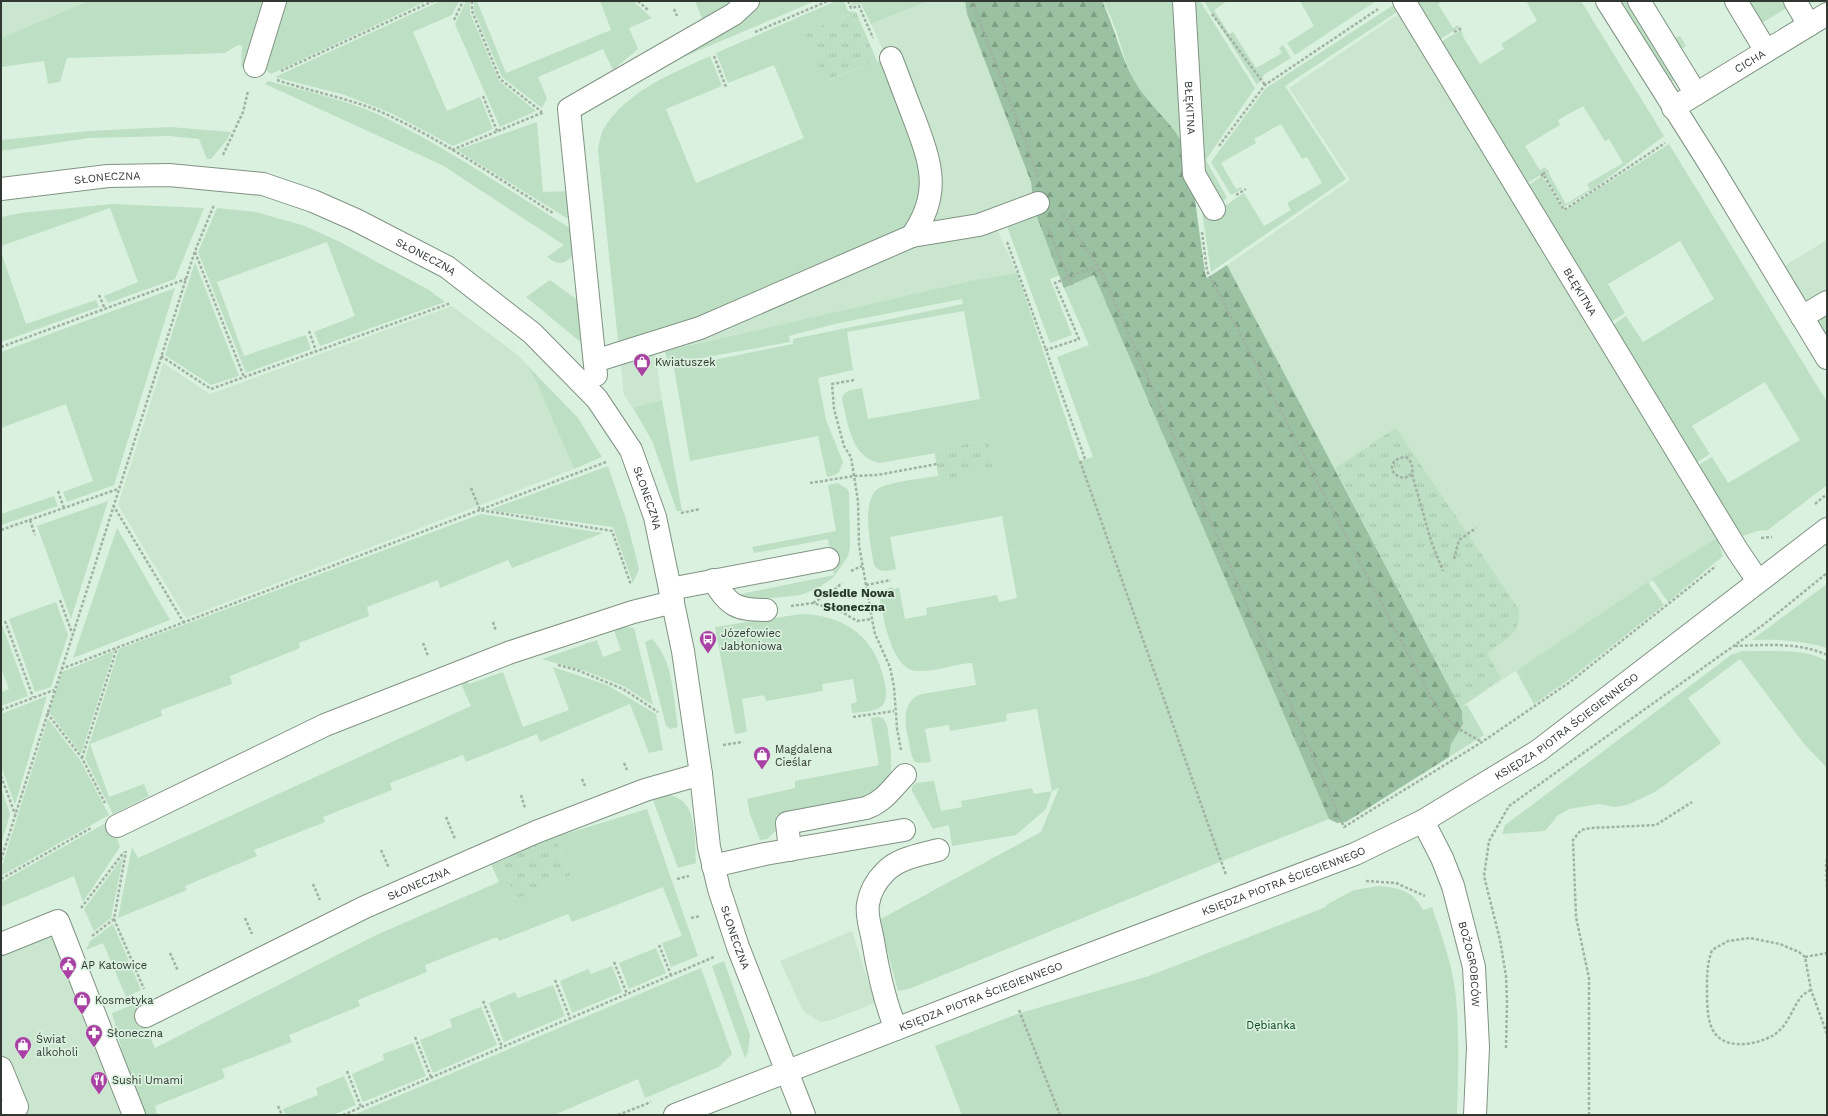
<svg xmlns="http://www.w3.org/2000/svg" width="1828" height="1116" font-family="'Work Sans',sans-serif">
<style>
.built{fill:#cbe6cf}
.green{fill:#bddfc3}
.forest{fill:url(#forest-firs)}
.park{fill:url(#park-tufts)}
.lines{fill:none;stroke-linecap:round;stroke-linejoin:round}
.minor-casing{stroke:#809383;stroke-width:24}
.path{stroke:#a1b2a4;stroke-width:2.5;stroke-dasharray:3 2;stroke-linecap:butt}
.minor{stroke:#fff;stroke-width:22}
.labels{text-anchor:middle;stroke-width:3.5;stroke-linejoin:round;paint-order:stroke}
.street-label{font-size:11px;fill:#303831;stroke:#dbf1df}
.poi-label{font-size:11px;fill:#303831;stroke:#dbf1df;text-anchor:start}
.park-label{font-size:11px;fill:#084920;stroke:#dbf1df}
.neighbourhood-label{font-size:12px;font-weight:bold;fill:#28392b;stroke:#dbf1df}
</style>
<defs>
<pattern id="forest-firs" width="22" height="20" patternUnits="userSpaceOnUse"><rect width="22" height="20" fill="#9ac1a1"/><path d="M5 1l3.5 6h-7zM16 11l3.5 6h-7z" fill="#7e9e84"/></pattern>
<pattern id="park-tufts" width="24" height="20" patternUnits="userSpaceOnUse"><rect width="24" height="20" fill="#bddfc3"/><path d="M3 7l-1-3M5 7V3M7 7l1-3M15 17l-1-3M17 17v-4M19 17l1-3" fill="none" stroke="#a3c0a8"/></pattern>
</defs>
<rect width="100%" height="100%" fill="#dbf1df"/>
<path class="built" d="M 1,1 L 88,1 L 1,38 Z
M 928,1 L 965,1 L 967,14 L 1031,182 L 1033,199 L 922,230 L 893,53 L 883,50 L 871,24 Z
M 1403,11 L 1717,538 L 1460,708 L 1227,265 L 1350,180 L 1289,88 Z
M 996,227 L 1017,273 L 970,281 L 655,353 L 662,400 L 633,409 L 624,395 L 620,358 L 915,242 Z
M 1827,240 L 1827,291 L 1806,303 L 1784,266 Z
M 452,306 L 518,355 L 527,365 L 535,379 L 574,469 L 186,618 L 118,505 L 163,363 L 210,394 Z
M 55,927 L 129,1115 L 9,1115 L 23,1109 L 1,1054 L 1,949 Z
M 852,931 L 875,1003 L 829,1021 L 820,1022 L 803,1011 L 780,961 Z"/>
<path class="green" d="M 88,1 L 270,1 L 254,54 L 241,68 L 242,46 L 238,45 L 225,53 L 67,58 L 60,82 L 48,84 L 44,61 L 1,67 L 1,38 Z
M 279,1 L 427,1 L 271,74 L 258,65 Z
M 440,1 L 459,1 L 452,15 L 413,32 L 447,111 L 480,97 L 493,129 L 453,146 L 393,114 L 345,95 L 275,77 Z
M 466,1 L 470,1 L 470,13 L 499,81 L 536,111 L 500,127 L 455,24 Z
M 474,1 L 477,1 L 506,73 L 611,30 L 600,1 L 633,1 L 652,18 L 629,28 L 638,49 L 613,70 L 603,49 L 538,77 L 547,98 L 542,108 L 502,77 L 474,11 Z
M 695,1 L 731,1 L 727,7 L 703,21 Z
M 755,1 L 815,1 L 655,69 Z
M 836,1 L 844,1 L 848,11 L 856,12 L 805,33 L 826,81 L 877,61 L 885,63 L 925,175 L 910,233 L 619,350 L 598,151 C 599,144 600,136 603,130 C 626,91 671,74 710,56 L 722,86 L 666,109 L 696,183 L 804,138 L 774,65 L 728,83 L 716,53 Z
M 851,1 L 928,1 L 871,24 L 861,4 L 852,5 Z
M 1102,1 L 1177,1 L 1184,147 C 1177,135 1170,124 1161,114 C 1151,103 1141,94 1134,81 C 1121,55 1118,25 1102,1 Z
M 1186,1 L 1200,1 L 1255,88 L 1206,160 L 1227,198 L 1215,206 L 1196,173 Z
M 1204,1 L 1227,1 L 1214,10 L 1229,34 L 1233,32 L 1256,68 L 1282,53 L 1279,48 L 1283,45 L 1291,58 L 1265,74 L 1257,85 Z
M 1300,1 L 1376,1 L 1295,55 L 1287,43 L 1314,26 Z
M 1407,1 L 1443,1 L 1438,4 L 1453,28 L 1458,25 L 1460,27 L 1437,41 Z
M 1526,1 L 1581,1 L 1664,136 L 1596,187 L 1564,207 L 1544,175 L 1548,172 L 1566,204 L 1590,189 L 1587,184 L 1623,163 L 1609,139 L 1605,141 L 1583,106 L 1558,120 L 1560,125 L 1525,146 L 1540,170 L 1545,167 L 1547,171 L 1524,185 L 1439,43 L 1461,30 L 1463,33 L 1462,35 L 1480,64 L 1504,49 L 1501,44 L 1537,21 Z
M 1615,1 L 1628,1 L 1676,81 L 1670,81 Z
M 1643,1 L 1653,1 L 1675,38 L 1680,36 L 1686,46 L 1674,53 Z
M 1742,1 L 1787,1 L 1790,6 L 1757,26 Z
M 1395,4 L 1400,10 L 1285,86 L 1346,179 L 1211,272 L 1198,185 L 1214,213 L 1244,193 L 1264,226 L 1291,210 L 1287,203 L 1322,183 L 1307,157 L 1302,159 L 1281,124 L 1254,139 L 1256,143 L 1221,163 L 1236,189 L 1241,187 L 1242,189 L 1231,195 L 1211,162 L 1266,88 Z
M 268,81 C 309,92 353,101 392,121 C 453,152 510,191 568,227 L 575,236 L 574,254 C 564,265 559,266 547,257 L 564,245 L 442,165 L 265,84 Z
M 537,122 L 543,192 L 567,191 L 570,220 L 457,150 Z
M 170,127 L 231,132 L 227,140 L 211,159 L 207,159 L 199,139 L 170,136 L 89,138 L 1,151 L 1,140 L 89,131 Z
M 1669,144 L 1827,402 L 1827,485 L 1768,530 L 1757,531 L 1743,536 L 1737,528 L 1734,530 L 1695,467 L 1712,457 L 1728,483 L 1800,440 L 1765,382 L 1692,426 L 1710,454 L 1694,464 L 1610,327 L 1626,316 L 1643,342 L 1714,299 L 1680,241 L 1608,284 L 1625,313 L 1608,324 L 1526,187 L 1542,176 L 1564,211 Z
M 112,204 L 204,208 L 175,279 L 108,303 L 104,296 L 138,282 L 110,208 L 1,246 L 1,217 L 21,213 Z
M 217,208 L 256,212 L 305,226 L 340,242 L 429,290 L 445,302 L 320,346 L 314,332 L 355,316 L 327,242 L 217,282 L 244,356 L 306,335 L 311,349 L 246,373 L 198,252 Z
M 1034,209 L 1060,275 L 1050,279 L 1072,335 L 1050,343 L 1005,221 Z
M 1,252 L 26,324 L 96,300 L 99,307 L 1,342 Z
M 195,262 L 239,376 L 211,385 L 165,355 Z
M 1017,273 L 1080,461 L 1093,457 L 1057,357 L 1089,345 L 1064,288 L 1094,275 L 1329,819 L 1222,861 L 909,989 L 898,991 L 879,920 L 1041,832 L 1059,788 L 1052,791 L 1046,809 L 1016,835 L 952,846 L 949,825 L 933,829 L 912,791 L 912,787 L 916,783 L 934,781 L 941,811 L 962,807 L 961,801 L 1032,788 L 1034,794 L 1052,791 L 1037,709 L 1006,714 L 1007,721 L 950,731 L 949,725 L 925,729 L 931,762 L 918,763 L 914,761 C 911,755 910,748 909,742 C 905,725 900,701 922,694 L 976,685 L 972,663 C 954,664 935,672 917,671 C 892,670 884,620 880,601 L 880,596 L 884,590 L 892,587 L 893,589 L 899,588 L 905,619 L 927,615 L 926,608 L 997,595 L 999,602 L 1017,598 L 1002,516 L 890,537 L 896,569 C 887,571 879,573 874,565 C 871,546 860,500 879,488 C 890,482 924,478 938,476 L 939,480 L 988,440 L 934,450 L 935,453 L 880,463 C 851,458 848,423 842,399 C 844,389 854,390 862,388 L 868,419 L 980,399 L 964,311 L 847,332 L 853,370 L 818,378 L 826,420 L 843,462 L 839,472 L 835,475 L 827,477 L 818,436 L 690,461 L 674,368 L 793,344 L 793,339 L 963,304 L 962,299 L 839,323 L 789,336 L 790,342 L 668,364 L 665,351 L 970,281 Z
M 550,280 L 583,304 L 584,345 L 526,297 Z
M 175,288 L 114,485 L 67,502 L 63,492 L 93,481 L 66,404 L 1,428 L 1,352 Z
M 1827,311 L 1827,337 L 1815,318 Z
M 527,365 L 578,418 L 602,457 L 574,469 L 535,379 Z
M 662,400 L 682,511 L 677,511 L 652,441 L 633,408 Z
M 608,466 L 627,522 L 639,569 L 633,583 L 613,527 L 489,510 Z
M 838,483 L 847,489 L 849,493 L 850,547 L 848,556 L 834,577 L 817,589 L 800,595 L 754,600 L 736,595 L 834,575 L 828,539 L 754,553 L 752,547 L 836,531 L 828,485 Z
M 54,496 L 58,506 L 1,525 L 1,514 Z
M 108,501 L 71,619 L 37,526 Z
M 481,514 L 603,533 L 512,568 L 508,560 L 440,588 L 438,580 L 367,607 L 369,616 L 299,643 L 300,648 L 230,676 L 232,684 L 161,710 L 162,716 L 90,744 L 109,797 L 144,784 L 149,796 L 113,814 L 85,758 L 119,649 Z
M 117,528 L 170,620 L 73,658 Z
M 1717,538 L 1723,556 L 1668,602 L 1652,579 Z
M 1648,582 L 1664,605 L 1567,681 L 1534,704 L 1516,671 Z
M 1827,584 L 1827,648 C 1802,641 1778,639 1752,640 Z
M 56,602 L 68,635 L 51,687 L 35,692 L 9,619 Z
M 801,614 C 844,615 875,636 884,680 C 886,688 888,700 882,706 C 876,712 860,712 852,713 L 851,704 L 857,702 L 853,679 L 822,684 L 823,691 L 766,701 L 764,695 L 742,699 L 747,732 L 735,734 L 715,627 Z
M 1,622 L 28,696 L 1,706 L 1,692 L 9,689 L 1,668 Z
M 612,625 L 634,628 L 653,705 L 623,686 L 588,672 L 542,659 L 597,640 L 603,657 L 621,650 Z
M 652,639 C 674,661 673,698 678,727 L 671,729 L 666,726 L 645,642 Z
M 114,651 L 81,754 L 49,712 L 62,672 Z
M 1742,651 C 1769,652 1803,647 1827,661 L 1827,768 L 1805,745 L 1740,659 L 1688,698 L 1721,743 L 1662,787 L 1655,792 L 1627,805 L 1615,807 L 1599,804 L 1569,809 L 1558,815 L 1545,831 L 1502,834 L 1505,825 L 1528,808 L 1731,655 Z
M 553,667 L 607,685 L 656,714 L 663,750 L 649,753 L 630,704 L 540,742 L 537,734 L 466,762 L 463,755 L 390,783 L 392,790 L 323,817 L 325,822 L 254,850 L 257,856 L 185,886 L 187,890 L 118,918 L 132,847 L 138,858 L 471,706 L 458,677 L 465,674 L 469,684 L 503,672 L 523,727 L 569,710 Z
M 47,696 L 15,805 L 1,766 L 1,714 Z
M 1467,705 L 1484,735 L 1449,757 C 1451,752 1450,745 1452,741 C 1459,730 1468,721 1460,708 Z
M 878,717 L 883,718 L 887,725 L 891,752 L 891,772 L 888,780 L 871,797 L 776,815 L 778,829 L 767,839 L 760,840 L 750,814 L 747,799 L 795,788 L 795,781 L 879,765 L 871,718 Z
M 48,719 L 80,760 L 109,815 L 1,876 L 1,869 Z
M 1,788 L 10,814 L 1,845 Z
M 666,794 C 671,795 677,797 681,800 C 697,811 695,845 696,863 L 678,868 L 652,797 Z
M 647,809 L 698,956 L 671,967 L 662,943 L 682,936 L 663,887 L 572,922 L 568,914 L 499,941 L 497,937 L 425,965 L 427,972 L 358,1000 L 360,1006 L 289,1035 L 292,1042 L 222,1069 L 225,1078 L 155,1106 L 157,1115 L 144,1115 L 128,1074 L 112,1013 L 135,1004 L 155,1048 L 376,935 L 499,882 L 491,864 L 500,861 L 516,899 L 571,875 L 555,837 Z
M 111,820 L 120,847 L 83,902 L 74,876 L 1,907 L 1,882 Z
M 123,857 L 111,918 L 94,931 L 84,909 Z
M 1379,886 C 1401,888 1413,891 1423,910 L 1432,907 C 1441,934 1451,961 1455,989 C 1460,1031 1458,1073 1457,1115 L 962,1115 L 935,1046 L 1020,1013 L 1149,976 L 1326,907 L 1326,905 L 1354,890 Z
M 113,924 L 141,990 L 126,997 L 103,943 L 86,950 L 90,941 Z
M 656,948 L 666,973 L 629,989 L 619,963 Z
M 724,961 L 750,1035 L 748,1052 L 745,1058 L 712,966 Z
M 612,966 L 622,992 L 572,1013 L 560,981 L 588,969 L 591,974 Z
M 701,968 L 732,1054 L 719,1067 L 645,1098 L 638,1079 L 554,1115 L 353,1115 Z
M 553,985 L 565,1016 L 504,1042 L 489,1003 L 515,992 L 518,998 Z
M 481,1007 L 497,1045 L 433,1073 L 420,1040 L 452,1027 L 450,1019 Z
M 413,1043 L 426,1076 L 363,1102 L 352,1074 L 384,1060 L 383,1054 Z
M 344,1076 L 356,1105 L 333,1115 L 286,1115 L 283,1109 L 318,1095 L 316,1088 Z"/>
<path class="forest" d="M 965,1 L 1102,1 L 1103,3 C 1115,29 1121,58 1135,82 C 1149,106 1173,122 1184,147 C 1192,166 1194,187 1196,207 C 1199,229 1202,251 1205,273 L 1207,278 L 1227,265 L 1462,711 L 1463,724 L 1451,744 L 1449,757 L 1346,822 L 1337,823 L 1329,819 L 1094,275 L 1064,288 L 1034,209 L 1031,182 L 967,14 Z"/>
<path class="park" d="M 856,12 L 877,61 L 825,81 L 805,33 Z
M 1396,428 L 1519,610 C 1520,637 1505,639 1487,653 L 1501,678 L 1460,708 L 1335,468 Z
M 988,440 L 993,470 L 939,480 L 934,450 Z
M 555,837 L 571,875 L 516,899 L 500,861 Z"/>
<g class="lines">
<defs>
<g id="minor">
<path id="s1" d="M 1184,1 L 1194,174 L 1214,209"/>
<path id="s2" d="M 1404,1 L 1737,550 L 1758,581"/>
<path d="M 1607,1 L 1711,166 L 1827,358"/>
<path d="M 1639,1 L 1696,94"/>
<path d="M 1736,1 L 1766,51"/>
<path d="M 1795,1 L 1809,25"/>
<path d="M 255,66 L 275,1"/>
<path id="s3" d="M 1673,108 L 1827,14"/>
<path id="s4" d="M 1,189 L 108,176 L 169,175 L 263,184 L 313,201 L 356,220 L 447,267 L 532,333 L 597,399 L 631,450 L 655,517 L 683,651 L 701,774 L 709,847 L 719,889 L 738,947 L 804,1115"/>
<path d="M 912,236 L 979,225 L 1038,203"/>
<path d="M 1802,317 L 1827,302"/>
<path d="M 595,361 L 700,328 L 912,236 C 942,193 931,163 914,118 C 906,98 899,78 891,58"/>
<path d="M 596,375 L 569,109 L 734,14 L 748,1"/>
<path d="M 713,580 C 729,606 736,610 766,610"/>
<path d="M 670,589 L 828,559"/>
<path id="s5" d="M 1423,821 L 1442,858 L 1453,886 L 1474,967 L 1478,1047 L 1475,1115"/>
<path d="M 117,826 L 325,725 L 511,652 L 633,612 L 673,602"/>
<path d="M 790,850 L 787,823 L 866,808 C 884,802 892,788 905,775"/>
<path d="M 713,866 L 765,854 L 904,830"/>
<path d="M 1,944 L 58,921 L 134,1115"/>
<path id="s6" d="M 146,1016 L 365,907 L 463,864 L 536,832 L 645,790 L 701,774"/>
<path d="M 896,1029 C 884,1000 878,971 873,941 C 871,929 866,916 868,904 C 870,892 876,881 885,872 C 898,858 920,855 938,850"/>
<path d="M 1,1068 L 17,1107 L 1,1113"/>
<path id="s7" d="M 675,1115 L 1022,980 L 1355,854 L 1423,821 L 1538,751 L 1827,529"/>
</g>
</defs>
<use href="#minor" class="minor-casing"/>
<path class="path" d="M 472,1 L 472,11 L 500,79 L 542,112
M 638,1 L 649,11
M 848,1 L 851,8 L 859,6 L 873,38
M 972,1 L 1039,178
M 674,9 L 677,16
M 1212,14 L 1265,85
M 454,20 L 463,1
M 755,32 L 828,1
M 1454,32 L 1462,28
M 714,56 L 726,87
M 281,71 L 433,1
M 277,80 C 315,93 356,99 392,117 C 448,144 501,180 553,213
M 483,96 L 497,131
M 1219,146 L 1265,85 L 1378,9
M 452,150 L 544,112
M 223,155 L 243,112 L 248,91
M 1543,174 L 1548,171
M 1541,176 L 1543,174 L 1564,210 L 1665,143
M 1236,195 L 1246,189
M 1063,214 L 1102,273 L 1344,827 L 1482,742 L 1570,682 L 1716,566
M 1048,228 L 1072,285
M 1202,232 L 1207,271 L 1436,707 L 1457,728 L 1482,742
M 1007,242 L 1046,350
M 195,252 L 244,377
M 99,295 L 105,309
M 309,331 L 316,351
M 1,347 L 186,279
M 161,356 L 211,389 L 451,303
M 854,380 L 832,384 L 834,409 L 844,446 L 851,457 L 858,501 L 859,545 L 872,619 L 875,634 L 890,667 L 894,687 L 897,728 L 901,750
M 1085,459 L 1046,350 L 1079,339 L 1055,283 L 1091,268 L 1101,272
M 1080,461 L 1226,875
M 1412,474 L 1405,478 C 1387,476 1388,458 1406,457 C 1412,462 1413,466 1412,474 L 1431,541 L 1443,571
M 810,483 L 854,476 L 877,475 L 937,464
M 471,488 L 480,510 L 612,531 L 631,585
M 58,491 L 64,508
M 1815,504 L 1827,494
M 113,505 L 184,623
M 681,513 L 700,509
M 30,520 L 35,535
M 1,530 L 118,489
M 1761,538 L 1772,537
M 1454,559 L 1459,540 L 1476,528
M 851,571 L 862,566
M 866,585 L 891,580
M 60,600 L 72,633
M 813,603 L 834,590 L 842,583
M 791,606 L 813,603 L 842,612 L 857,621 L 872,619
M 5,621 L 33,697
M 493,622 L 496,631
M 423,643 L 428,656
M 1735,646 C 1765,645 1799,642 1827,655
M 558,665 L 577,670 L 623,689 L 658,712
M 61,669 L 606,462
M 1,710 L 54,690
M 47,713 L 82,758 L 105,803
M 853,717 L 894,711
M 723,745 L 743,742
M 82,758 L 117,648
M 624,763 L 627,770
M 1,776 L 15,814
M 582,779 L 585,786
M 521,795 L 525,808
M 446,817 L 455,839
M 381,850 L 389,868
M 1827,859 L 1826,865 L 1827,888
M 1,860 L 186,279 L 195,251 L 214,205
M 1,879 L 91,828
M 677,879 L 689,876
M 1366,881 L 1396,883 L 1425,896
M 313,884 L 320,900
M 81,908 L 124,852
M 245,918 L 252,934
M 691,918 L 700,916
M 114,919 L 144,989
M 92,936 L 114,919 L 126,851
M 659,945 L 671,975
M 170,953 L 178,971
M 1805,957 L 1827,953
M 614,962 L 627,994
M 555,980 L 570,1018
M 1811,990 C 1807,992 1803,994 1801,997 C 1791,1010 1788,1027 1772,1036 C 1753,1046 1720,1051 1711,1026 C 1707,1016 1707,1000 1707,989 C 1707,975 1707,964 1712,950 L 1728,941 L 1750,938 L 1780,944 L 1799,952 L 1805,957 L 1811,990 L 1827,1034
M 483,1001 L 502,1047
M 1019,1010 L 1060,1115
M 415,1037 L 431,1077
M 1506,1048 L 1507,1002 L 1506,976 L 1500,940 L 1484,876 L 1489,841 L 1509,806 L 1763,625 L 1827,573
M 347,1071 L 361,1107
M 278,1106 L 282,1115
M 343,1115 L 714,957
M 618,1115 L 651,1102
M 1589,1115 L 1589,978 L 1576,917 L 1573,840 L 1581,830 L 1591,828 L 1656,825 L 1692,802"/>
<use href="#minor" class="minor"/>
</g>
<defs>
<symbol id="shop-pin" viewBox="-11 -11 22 30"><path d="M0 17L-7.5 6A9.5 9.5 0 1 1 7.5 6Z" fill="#a940a3" stroke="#dbf1df"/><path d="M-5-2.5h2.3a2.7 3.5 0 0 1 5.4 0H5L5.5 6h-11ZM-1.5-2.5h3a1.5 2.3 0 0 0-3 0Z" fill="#fff"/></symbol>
<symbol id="bus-pin" viewBox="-11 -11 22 30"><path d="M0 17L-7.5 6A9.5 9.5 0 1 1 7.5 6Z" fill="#a940a3" stroke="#dbf1df"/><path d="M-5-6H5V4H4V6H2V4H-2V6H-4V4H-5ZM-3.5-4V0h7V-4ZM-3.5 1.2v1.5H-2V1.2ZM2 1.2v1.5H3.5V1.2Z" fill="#fff"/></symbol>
<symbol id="civic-pin" viewBox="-11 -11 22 30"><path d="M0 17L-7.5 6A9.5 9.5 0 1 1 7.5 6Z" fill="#a940a3" stroke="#dbf1df"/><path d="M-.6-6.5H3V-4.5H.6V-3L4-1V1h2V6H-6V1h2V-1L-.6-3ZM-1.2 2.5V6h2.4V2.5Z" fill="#fff"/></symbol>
<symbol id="pharmacy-pin" viewBox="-11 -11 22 30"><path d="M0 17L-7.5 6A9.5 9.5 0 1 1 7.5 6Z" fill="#a940a3" stroke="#dbf1df"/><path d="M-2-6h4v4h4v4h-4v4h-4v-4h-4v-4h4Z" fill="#fff"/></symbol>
<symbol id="restaurant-pin" viewBox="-11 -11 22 30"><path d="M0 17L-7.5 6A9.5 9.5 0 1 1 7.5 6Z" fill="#a940a3" stroke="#dbf1df"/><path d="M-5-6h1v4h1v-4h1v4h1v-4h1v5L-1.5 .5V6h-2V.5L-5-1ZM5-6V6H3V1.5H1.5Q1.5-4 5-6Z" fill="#fff"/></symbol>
</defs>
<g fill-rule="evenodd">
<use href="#shop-pin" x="632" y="352" width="20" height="27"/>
<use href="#bus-pin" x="698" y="629" width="20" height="27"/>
<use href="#shop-pin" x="752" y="745" width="20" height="27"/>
<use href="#civic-pin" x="58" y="955" width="20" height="27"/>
<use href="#shop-pin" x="72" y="990" width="20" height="27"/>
<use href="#pharmacy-pin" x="84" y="1023" width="20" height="27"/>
<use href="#shop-pin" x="13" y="1035" width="20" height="27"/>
<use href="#restaurant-pin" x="89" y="1070" width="20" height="27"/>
</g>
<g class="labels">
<g class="street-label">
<text dy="4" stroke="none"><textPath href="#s3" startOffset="90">CICHA</textPath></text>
<text dy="4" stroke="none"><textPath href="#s1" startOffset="107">BŁĘKITNA</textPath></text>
<text dy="4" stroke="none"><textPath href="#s4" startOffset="107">SŁONECZNA</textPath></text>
<text dy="4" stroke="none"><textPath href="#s4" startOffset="442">SŁONECZNA</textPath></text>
<text dy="4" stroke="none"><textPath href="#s2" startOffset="340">BŁĘKITNA</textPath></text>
<text dy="4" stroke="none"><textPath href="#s4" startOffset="778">SŁONECZNA</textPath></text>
<text dy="4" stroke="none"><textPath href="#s7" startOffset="976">KSIĘDZA PIOTRA ŚCIEGIENNEGO</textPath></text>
<text dy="4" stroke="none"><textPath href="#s7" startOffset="652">KSIĘDZA PIOTRA ŚCIEGIENNEGO</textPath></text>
<text dy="4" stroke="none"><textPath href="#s6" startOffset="303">SŁONECZNA</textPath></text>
<text dy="4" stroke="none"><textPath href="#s4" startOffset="1227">SŁONECZNA</textPath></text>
<text dy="4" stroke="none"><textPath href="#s5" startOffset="152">BOŻOGROBCÓW</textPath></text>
<text dy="4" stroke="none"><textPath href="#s7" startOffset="328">KSIĘDZA PIOTRA ŚCIEGIENNEGO</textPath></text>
</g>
<g class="poi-label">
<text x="655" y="366">Kwiatuszek</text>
<text x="721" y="637">Józefowiec<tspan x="721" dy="13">Jabłoniowa</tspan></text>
<text x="775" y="753">Magdalena<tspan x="775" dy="13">Cieślar</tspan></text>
<text x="81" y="969">AP Katowice</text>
<text x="95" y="1004">Kosmetyka</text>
<text x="107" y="1037">Słoneczna</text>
<text x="36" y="1043">Świat<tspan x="36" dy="13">alkoholi</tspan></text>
<text x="112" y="1084">Sushi Umami</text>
</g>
<g class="park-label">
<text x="1271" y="1029">Dębianka</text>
</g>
<g class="neighbourhood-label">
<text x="854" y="597">Osiedle Nowa<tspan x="854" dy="14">Słoneczna</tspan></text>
</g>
</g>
<rect width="1828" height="1116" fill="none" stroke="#303831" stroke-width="4"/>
</svg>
